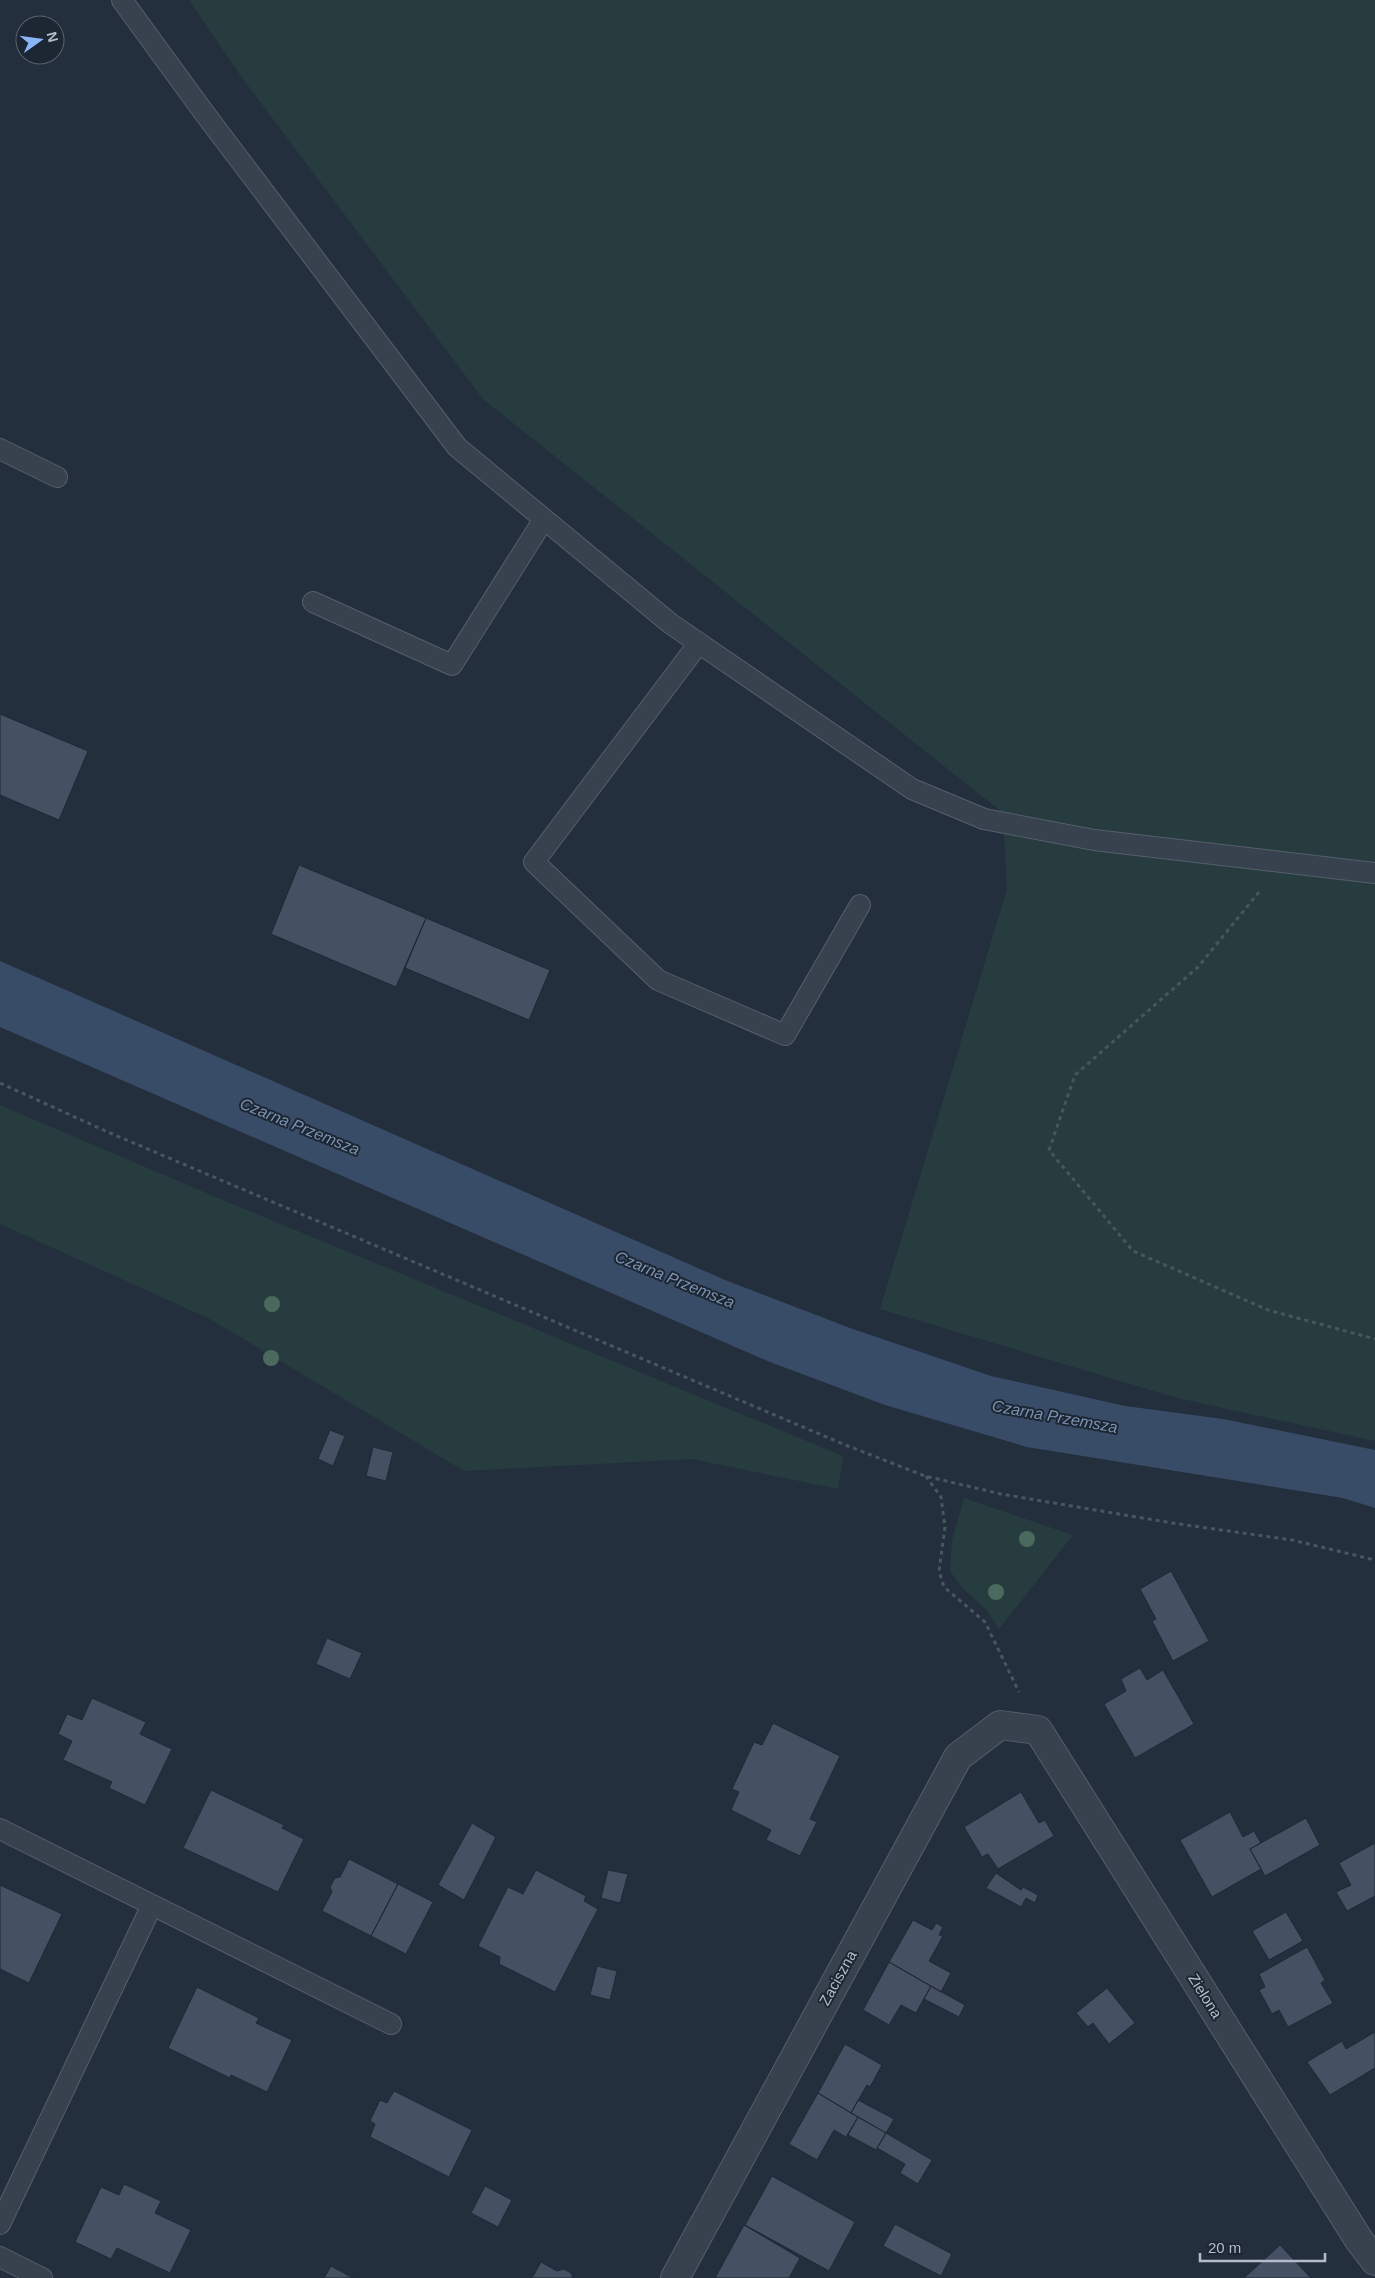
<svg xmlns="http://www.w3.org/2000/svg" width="1375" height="2278" font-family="Arial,sans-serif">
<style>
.green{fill:#263c3f}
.water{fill:#394c67}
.building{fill:#455162;stroke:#1f2835}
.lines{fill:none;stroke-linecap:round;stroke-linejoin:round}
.service-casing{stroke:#565f6c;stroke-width:22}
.minor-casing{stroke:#565f6c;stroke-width:30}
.path{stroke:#44595c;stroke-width:3;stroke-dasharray:4 4;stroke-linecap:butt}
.service{stroke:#38414e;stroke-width:20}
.minor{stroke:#38414e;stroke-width:28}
.tree{fill:#4b6a5d}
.labels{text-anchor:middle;stroke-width:4;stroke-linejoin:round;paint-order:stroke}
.street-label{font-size:15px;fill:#b4bcc9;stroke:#1d2633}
.water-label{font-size:16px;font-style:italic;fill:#7c92b1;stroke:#1d2633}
</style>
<rect width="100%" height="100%" fill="#242f3e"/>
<path class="green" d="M 189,0 L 1375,0 L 1375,1441 L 1177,1398 L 880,1309 L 1007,889 L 1003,813 L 483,399 L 240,75 Z
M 0,1105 L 237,1206 L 843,1456 L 838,1489 L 692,1459 L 464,1471 L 210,1319 L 0,1224 Z
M 964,1498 L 1073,1535 L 999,1629 L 985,1608 L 963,1589 L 950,1571 L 952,1540 Z"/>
<path class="water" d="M 0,961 L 725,1280 L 850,1328 L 991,1376 L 1125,1406 L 1223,1419 L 1375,1450 L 1375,1508 L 1343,1498 L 1027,1447 L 885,1405 L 770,1362 L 0,1027 Z"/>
<path class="building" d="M 0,714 L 88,751 L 59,820 L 0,795 Z
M 299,865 L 426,918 L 396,987 L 271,934 Z
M 426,918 L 550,970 L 529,1020 L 405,968 Z
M 330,1430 L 345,1436 L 333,1466 L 318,1459 Z
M 373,1447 L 393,1452 L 386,1481 L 366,1476 Z
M 1171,1571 L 1209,1641 L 1173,1661 L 1152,1621 L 1156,1619 L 1140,1589 Z
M 327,1638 L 362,1653 L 350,1679 L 316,1664 Z
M 1140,1668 L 1147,1680 L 1163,1670 L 1194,1724 L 1135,1758 L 1104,1704 L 1126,1691 L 1121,1679 Z
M 92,1698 L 146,1722 L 140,1734 L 172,1749 L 145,1805 L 109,1788 L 112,1782 L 63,1760 L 72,1741 L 58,1734 L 67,1714 L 82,1720 Z
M 773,1723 L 840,1756 L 810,1819 L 817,1822 L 800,1856 L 766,1840 L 771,1830 L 731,1810 L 739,1792 L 732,1789 L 754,1742 L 762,1745 Z
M 211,1790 L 284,1825 L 282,1828 L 304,1839 L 278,1892 L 183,1848 Z
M 1021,1792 L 1039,1823 L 1045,1820 L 1054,1836 L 998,1869 L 988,1854 L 982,1857 L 964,1827 Z
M 1230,1812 L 1243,1837 L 1254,1831 L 1261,1843 L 1250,1849 L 1261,1869 L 1212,1897 L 1180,1840 Z
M 1306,1818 L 1320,1845 L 1265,1876 L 1250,1849 Z
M 472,1823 L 496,1837 L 464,1900 L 438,1885 Z
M 1375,1843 L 1375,1896 L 1347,1911 L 1336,1892 L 1351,1885 L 1339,1863 Z
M 349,1859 L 398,1884 L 371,1936 L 322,1911 L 332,1892 L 330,1887 L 335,1878 L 340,1877 Z
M 536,1870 L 586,1896 L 584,1901 L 598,1909 L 555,1992 L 499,1964 L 500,1957 L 478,1946 L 508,1887 L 523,1894 Z
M 608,1870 L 628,1874 L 620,1903 L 601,1898 Z
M 996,1873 L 1021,1890 L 1023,1887 L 1038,1895 L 1035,1903 L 1026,1898 L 1021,1907 L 986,1888 Z
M 398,1884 L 433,1902 L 406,1954 L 371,1936 Z
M 0,1885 L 62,1914 L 29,1983 L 0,1969 Z
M 1286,1912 L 1303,1941 L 1269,1960 L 1252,1931 Z
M 913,1920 L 932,1930 L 936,1923 L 943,1927 L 939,1935 L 943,1936 L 929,1961 L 951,1973 L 941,1992 L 889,1962 Z
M 1307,1947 L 1325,1980 L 1321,1983 L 1333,2003 L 1288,2027 L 1279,2010 L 1272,2014 L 1259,1990 L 1265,1987 L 1259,1974 Z
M 889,1962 L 931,1986 L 916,2013 L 901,2005 L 889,2025 L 863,2010 Z
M 597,1966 L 617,1971 L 610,2000 L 590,1995 Z
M 931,1986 L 965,2005 L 959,2017 L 924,1999 Z
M 197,1987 L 259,2018 L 256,2023 L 292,2040 L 267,2092 L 231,2075 L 230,2078 L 168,2048 Z
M 1107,1988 L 1135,2023 L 1109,2044 L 1093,2023 L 1088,2027 L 1076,2013 Z
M 1375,2032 L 1375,2068 L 1330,2095 L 1307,2062 L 1342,2041 L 1346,2049 Z
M 845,2044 L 882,2065 L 870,2087 L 867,2085 L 851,2113 L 818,2093 Z
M 394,2091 L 472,2130 L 449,2177 L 370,2137 L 375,2124 L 370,2121 L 380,2100 L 387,2103 Z
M 818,2093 L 858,2117 L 846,2137 L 834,2130 L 817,2160 L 789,2144 Z
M 858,2100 L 894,2119 L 886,2133 L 851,2113 Z
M 858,2117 L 886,2133 L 876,2150 L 848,2135 Z
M 886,2133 L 932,2160 L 918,2184 L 900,2173 L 905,2164 L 877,2148 Z
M 772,2176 L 855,2222 L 829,2271 L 745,2225 Z
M 124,2184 L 161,2201 L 155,2213 L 191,2230 L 170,2273 L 117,2248 L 111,2259 L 75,2242 L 101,2187 L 119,2195 Z
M 485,2186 L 512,2200 L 498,2227 L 471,2213 Z
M 895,2224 L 952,2254 L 941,2276 L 883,2246 Z
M 744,2225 L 800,2258 L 789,2278 L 715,2278 Z
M 1280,2245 L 1311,2278 L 1244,2278 Z
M 541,2262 L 557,2271 L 564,2269 L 571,2273 L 573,2278 L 532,2278 Z
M 331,2266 L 353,2278 L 324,2278 Z"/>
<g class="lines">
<defs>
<path id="service" d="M 122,0 L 205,114 L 457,447 L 671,624 L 912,789 L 984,819 L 1094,840 L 1375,873
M 0,449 L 57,477
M 313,602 L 452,665 L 544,519
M 699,643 L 534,862 L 658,980 L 785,1035 L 860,905
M 0,1829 L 391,2024
M 0,2224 L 152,1905
M 0,2257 L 42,2278"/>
<path id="minor" d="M 675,2278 L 958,1757 L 1000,1725 L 1038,1730 L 1359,2240 L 1375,2261"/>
</defs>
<use href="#service" class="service-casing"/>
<use href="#minor" class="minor-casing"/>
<path class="path" d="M 1259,892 L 1198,967 L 1075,1075 L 1049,1150 L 1133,1251 L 1268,1310 L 1375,1339
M 0,1083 L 110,1133 L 843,1444 L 925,1476 L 1001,1494 L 1172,1523 L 1292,1540 L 1375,1560
M 926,1476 L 941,1497 L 945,1527 L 939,1571 L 944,1587 L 985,1622 L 1019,1692"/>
<use href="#service" class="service"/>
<use href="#minor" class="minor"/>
</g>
<g class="tree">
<circle cx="272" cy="1304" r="8"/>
<circle cx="271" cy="1358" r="8"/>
<circle cx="1027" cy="1539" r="8"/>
<circle cx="996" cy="1592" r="8"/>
</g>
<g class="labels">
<g class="street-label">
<text transform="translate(838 1978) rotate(-61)" y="5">Zaciszna</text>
<text transform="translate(1205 1996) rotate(58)" y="5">Zielona</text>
</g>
<g class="water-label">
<text transform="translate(300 1126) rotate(22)" y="6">Czarna Przemsza</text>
<text transform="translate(675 1279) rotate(22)" y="6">Czarna Przemsza</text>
<text transform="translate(1055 1416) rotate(10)" y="6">Czarna Przemsza</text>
</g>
</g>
<g transform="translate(40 40) rotate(76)"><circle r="24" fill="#1d2633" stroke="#59626f"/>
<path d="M0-4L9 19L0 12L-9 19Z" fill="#8ab4f8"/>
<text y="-8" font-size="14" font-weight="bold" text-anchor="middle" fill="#b4bcc9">N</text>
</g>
<path d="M1200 2253v8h125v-8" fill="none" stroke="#b4bcc9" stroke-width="2.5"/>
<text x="1208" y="2253" font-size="15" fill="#b4bcc9" stroke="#1d2633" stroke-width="4" paint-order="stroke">20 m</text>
</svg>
